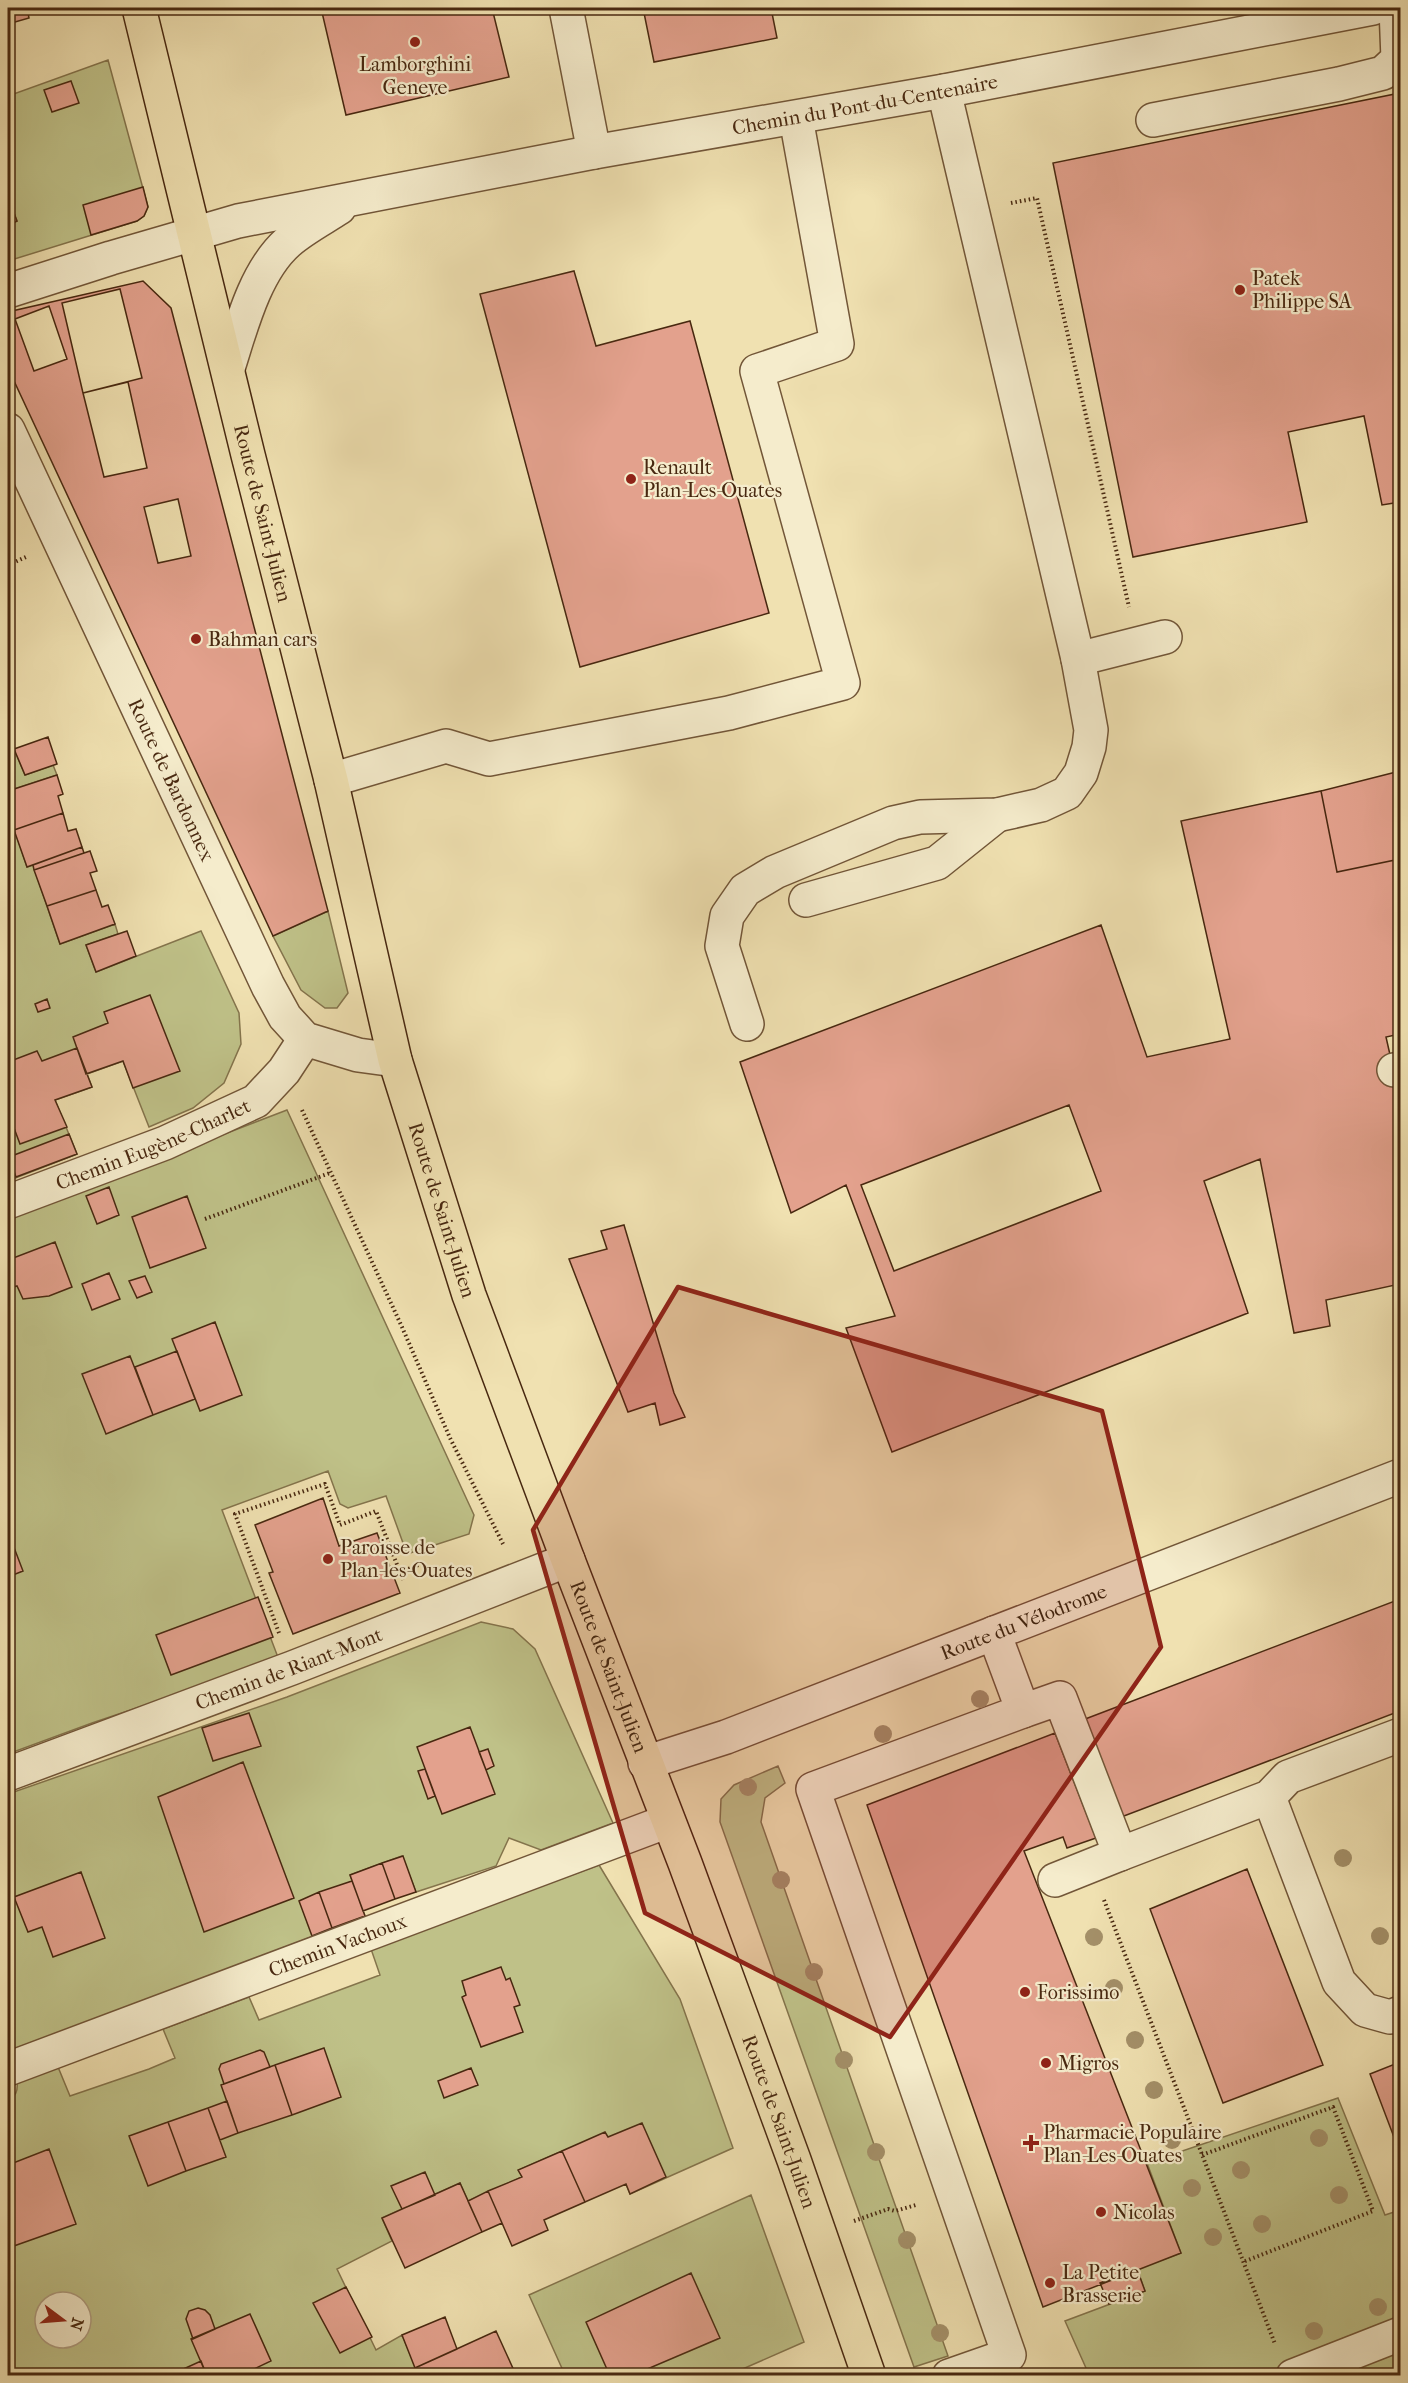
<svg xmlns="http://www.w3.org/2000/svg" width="1408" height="2383" font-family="'IM FELL French Canon',serif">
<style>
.green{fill:#bfc188;stroke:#84744c;stroke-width:1.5;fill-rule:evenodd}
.building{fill:#e3a18d;stroke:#482810;stroke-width:1.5;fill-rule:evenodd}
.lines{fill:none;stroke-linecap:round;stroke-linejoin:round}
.minor-casing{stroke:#725638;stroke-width:36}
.major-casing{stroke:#482810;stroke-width:36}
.path{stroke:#482810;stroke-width:4;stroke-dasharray:1.5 3;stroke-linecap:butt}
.minor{stroke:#f5eccc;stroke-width:33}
.major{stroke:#f0e1b1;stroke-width:33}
.tree{fill:#a49069}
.marked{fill:#8f2418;fill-opacity:0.2;stroke:#8f2418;stroke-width:4.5;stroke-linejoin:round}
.poi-dot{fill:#8f2418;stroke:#f5eccc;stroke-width:2}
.labels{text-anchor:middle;stroke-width:4.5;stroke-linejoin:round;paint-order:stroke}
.poi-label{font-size:20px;fill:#482810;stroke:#f5eccc;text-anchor:start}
.street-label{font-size:20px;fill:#482810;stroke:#f5eccc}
</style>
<rect width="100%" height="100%" fill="#f0e1b1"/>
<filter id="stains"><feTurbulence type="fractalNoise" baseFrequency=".00333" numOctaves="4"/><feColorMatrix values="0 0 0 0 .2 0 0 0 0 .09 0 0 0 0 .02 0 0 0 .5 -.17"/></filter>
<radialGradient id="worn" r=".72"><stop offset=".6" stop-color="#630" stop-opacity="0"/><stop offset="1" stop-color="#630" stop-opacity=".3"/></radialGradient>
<path class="green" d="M 108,60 L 148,207 L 144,216 L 137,221 L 8,261 L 8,225 L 17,221 L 8,197 L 8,96 Z
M 14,749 L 25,775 L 53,765 L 57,775 L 8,791 L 8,751 Z
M 8,810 L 27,867 L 33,865 L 60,944 L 115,924 L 118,934 L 86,945 L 96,972 L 201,931 L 239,1013 L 241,1044 L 224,1083 L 193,1108 L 149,1127 L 123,1061 L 87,1074 L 92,1087 L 55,1100 L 77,1154 L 8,1181 Z
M 328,911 L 348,993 L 337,1008 L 325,1008 L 301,990 L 273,936 Z
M 287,1110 L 474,1515 L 469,1534 L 407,1554 L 386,1496 L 348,1508 L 340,1504 L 328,1471 L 222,1510 L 279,1660 L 92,1723 L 8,1754 L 8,1217 Z
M 481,1622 L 513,1629 L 535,1649 L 613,1823 L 541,1850 L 509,1838 L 496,1866 L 416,1892 L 402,1856 L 350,1875 L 365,1916 L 173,1991 L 8,2051 L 8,1794 L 287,1697 Z
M 778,1766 L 785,1783 L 765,1798 L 761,1822 L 948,2356 L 914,2367 L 720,1822 L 721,1799 L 734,1785 Z
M 599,1865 L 680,1999 L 733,2148 L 630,2194 L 626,2184 L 562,2151 L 519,2170 L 522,2177 L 468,2201 L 460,2183 L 382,2218 L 392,2241 L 337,2269 L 376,2350 L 402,2335 L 419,2375 L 8,2376 L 8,2100 C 16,2096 18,2091 17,2082 L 58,2067 L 70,2096 L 149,2069 L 175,2058 L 163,2029 L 249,1997 L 259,2020 L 380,1975 L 371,1949 ZM 45,2302 L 81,2302 L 81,2338 L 45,2338 Z
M 1338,2098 L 1385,2215 L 1400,2210 L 1400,2375 L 1065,2375 L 1086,2368 L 1065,2321 L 1145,2291 L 1137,2269 L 1181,2253 L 1147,2163 Z
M 751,2195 L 804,2342 L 729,2375 L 565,2375 L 529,2295 Z"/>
<path class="building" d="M 8,8 L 27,8 L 29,18 L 8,24 Z
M 321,8 L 492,8 L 509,77 L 346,115 Z
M 643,8 L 771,8 L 777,38 L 654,62 Z
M 71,81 L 79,103 L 52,112 L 44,90 Z
M 1400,93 L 1400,502 L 1382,505 L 1364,416 L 1288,432 L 1307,522 L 1133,557 L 1053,163 Z
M 143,187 L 148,207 L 144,216 L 137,221 L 91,235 L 83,205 Z
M 8,197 L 17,221 L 8,225 Z
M 574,271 L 596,346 L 690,321 L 769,613 L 580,667 L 480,294 Z
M 143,281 L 171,308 L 328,911 L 273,936 L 8,368 L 8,315 L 12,311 Z
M 120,289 L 142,378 L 83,393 L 62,303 Z
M 49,306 L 67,359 L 34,371 L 15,319 Z
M 128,382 L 147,468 L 104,477 L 83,393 Z
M 178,499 L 191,556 L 158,563 L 144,507 Z
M 48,737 L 57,764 L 25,775 L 14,749 Z
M 1400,771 L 1400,859 L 1337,872 L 1321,791 Z
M 57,775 L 63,794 L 58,796 L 63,813 L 14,830 L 8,810 L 8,791 Z
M 1321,791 L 1337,872 L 1400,859 L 1400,1034 L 1386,1037 L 1400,1099 L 1400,1284 L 1326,1300 L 1330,1326 L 1294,1333 L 1260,1159 L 1204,1181 L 1248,1313 L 892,1452 L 846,1328 L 895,1316 L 846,1185 L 791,1213 L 740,1062 L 1101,925 L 1147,1057 L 1230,1039 L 1181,821 ZM 1069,1105 L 1101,1191 L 894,1271 L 861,1185 Z
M 63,813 L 68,831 L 76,829 L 82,847 L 27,867 L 14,830 Z
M 82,847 L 84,853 L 34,870 L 33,865 Z
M 90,851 L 97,871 L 90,873 L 96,890 L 47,906 L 34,870 Z
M 96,890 L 102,907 L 108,905 L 115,924 L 60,944 L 47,906 Z
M 127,931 L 136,956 L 96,972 L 86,945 Z
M 150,995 L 180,1071 L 133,1088 L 123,1061 L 86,1074 L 73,1037 L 108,1023 L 104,1012 Z
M 47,999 L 50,1008 L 38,1012 L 35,1004 Z
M 77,1048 L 92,1087 L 55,1100 L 67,1127 L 20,1144 L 8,1112 L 8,1062 L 37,1051 L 42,1061 Z
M 69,1134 L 77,1154 L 16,1177 L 9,1157 Z
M 109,1187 L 119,1215 L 97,1224 L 86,1196 Z
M 187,1196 L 206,1248 L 150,1268 L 132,1217 Z
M 624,1225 L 674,1393 L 685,1417 L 660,1425 L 655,1403 L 628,1412 L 569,1259 L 607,1249 L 601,1231 Z
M 55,1242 L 72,1287 L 49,1296 L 23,1299 L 17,1286 L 13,1287 L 8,1273 L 8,1260 Z
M 109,1273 L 120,1299 L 92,1310 L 82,1284 Z
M 145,1276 L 152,1292 L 137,1298 L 129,1281 Z
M 215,1322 L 242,1395 L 200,1411 L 172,1339 Z
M 177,1351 L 195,1399 L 153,1415 L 135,1367 Z
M 130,1356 L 153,1415 L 106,1434 L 82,1374 Z
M 323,1498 L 339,1546 L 377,1533 L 400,1593 L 293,1634 L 269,1573 L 273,1572 L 255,1525 Z
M 10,1537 L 23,1571 L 8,1577 L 8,1538 Z
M 258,1597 L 273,1637 L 171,1675 L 156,1635 Z
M 1400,1599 L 1400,1711 L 1116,1819 L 1080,1721 Z
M 249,1713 L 261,1746 L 213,1761 L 202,1728 Z
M 470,1727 L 495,1794 L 442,1814 L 417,1747 Z
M 1055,1733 L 1096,1838 L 1067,1848 L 1063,1837 L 1024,1851 L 1181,2253 L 1043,2307 L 867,1805 Z
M 488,1749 L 494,1766 L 486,1770 L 479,1752 Z
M 243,1762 L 294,1898 L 204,1932 L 158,1797 Z
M 425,1769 L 435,1796 L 428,1799 L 418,1771 Z
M 403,1856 L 416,1892 L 395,1899 L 382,1863 Z
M 382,1863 L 395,1899 L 363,1911 L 350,1875 Z
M 1247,1869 L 1323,2065 L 1223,2103 L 1150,1909 Z
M 81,1872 L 105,1938 L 53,1957 L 42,1927 L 28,1932 L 14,1897 Z
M 352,1881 L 365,1916 L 332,1928 L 319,1892 Z
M 319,1892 L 332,1928 L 312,1936 L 299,1901 Z
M 501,1967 L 506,1980 L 510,1978 L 520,2005 L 514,2007 L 523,2032 L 481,2047 L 462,1997 L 466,1995 L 462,1981 Z
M 324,2048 L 341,2097 L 292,2115 L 275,2065 Z
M 260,2050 L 264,2052 L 270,2067 L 224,2084 L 219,2069 L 221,2064 Z
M 1400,2062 L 1400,2153 L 1370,2074 Z
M 275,2065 L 292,2115 L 238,2133 L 221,2085 Z
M 471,2068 L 478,2085 L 444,2098 L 438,2081 Z
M 227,2101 L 238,2133 L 220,2140 L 208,2108 Z
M 208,2108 L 226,2157 L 186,2171 L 168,2122 Z
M 168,2122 L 186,2171 L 148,2186 L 129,2136 Z
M 642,2123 L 666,2177 L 630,2194 L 626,2184 L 585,2202 L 562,2151 L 605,2132 L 608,2137 Z
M 49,2149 L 76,2224 L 11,2247 L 8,2239 L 8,2165 Z
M 562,2151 L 585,2202 L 544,2220 L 548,2230 L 512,2246 L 488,2191 L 522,2177 L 518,2170 Z
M 425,2172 L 435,2195 L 402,2209 L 391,2186 Z
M 460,2183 L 482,2232 L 405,2268 L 382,2218 Z
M 488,2191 L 502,2223 L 482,2232 L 468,2201 Z
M 1137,2269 L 1145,2291 L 1109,2304 L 1100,2283 Z
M 691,2273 L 720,2338 L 631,2376 L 610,2376 L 586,2322 Z
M 346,2287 L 372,2337 L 340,2353 L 313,2303 Z
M 198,2308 L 205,2310 L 210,2315 L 215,2329 L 193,2339 L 186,2319 L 189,2311 Z
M 250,2314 L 271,2361 L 239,2376 L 207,2376 L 191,2339 Z
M 445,2317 L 457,2349 L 415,2368 L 402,2335 Z
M 496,2331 L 516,2375 L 418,2376 L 415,2368 Z
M 201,2361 L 207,2376 L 168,2376 Z"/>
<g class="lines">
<defs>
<g id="minor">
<path d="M 566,8 L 594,152"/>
<path d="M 1153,120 L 1339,84 L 1383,73 L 1398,59 L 1396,8"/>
<path id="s1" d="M 8,291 L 111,258 L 238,221 L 594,152 L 944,91 L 1373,8"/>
<path d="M 228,368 C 241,327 255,271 288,242 C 303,229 322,219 339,208"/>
<path id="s2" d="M 8,430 L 268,986 L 285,1017 L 305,1039 L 358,1055 L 395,1060"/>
<path d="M 1078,659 L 1165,637"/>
<path d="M 331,780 L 446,746 L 489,759 L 729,713 L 843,683 L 757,371 L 837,344 L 796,118"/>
<path d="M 806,900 L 937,863 L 997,815"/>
<path d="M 747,1024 L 722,946 L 727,916 L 745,890 L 775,872 L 893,823 L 920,817 L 997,815 L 1041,805 L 1067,793 L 1081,773 L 1089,747 L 1091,730 L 1078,659 L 944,91"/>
<path d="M 1394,1070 L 1400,1069"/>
<path id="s3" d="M 8,1202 L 165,1143 L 256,1101 L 284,1071 L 305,1039"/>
<path d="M 1023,1711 L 1060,1698 L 1120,1854 L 1269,1797 L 1288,1777 L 1400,1735"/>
<path id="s4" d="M 645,1763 L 726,1737 L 1400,1476"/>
<path id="s5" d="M 8,1774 L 292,1668 L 568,1560"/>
<path d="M 1269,1797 L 1339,1982 L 1365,2010 L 1390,2017 L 1400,2013"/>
<path d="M 1055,1880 L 1120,1854"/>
<path id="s6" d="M 8,2069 L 668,1821"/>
<path d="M 949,2376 L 1009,2355 L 813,1789 L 1023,1711 L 994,1633"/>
<path d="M 1293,2376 L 1400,2334"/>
</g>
<g id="major">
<path id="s7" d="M 139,8 L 248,455 L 331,780 L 395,1060 L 469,1295 L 568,1560 L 685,1863 L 794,2160 L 869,2376"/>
</g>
</defs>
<use href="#minor" class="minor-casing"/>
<use href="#major" class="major-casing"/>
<path class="path" d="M 1011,203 L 1037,198 L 1129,607
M 8,565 L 26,557
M 302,1110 L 402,1327 L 450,1438 L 503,1544
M 205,1219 L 330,1173
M 400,1572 L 421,1564
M 279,1633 L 235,1514 L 325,1484 L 340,1525 L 376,1511 L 403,1580
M 1104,1900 L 1275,2344
M 1202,2155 L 1333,2107 L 1373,2211 L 1243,2262
M 854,2221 L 888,2209 L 895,2211 L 916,2205"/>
<use href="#minor" class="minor"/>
<use href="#major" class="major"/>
</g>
<g class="tree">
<circle cx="980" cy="1699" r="9"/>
<circle cx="883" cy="1734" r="9"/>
<circle cx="748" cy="1787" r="9"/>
<circle cx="1343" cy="1858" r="9"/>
<circle cx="781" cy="1880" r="9"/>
<circle cx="1380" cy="1936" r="9"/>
<circle cx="1094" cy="1937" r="9"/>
<circle cx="814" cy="1972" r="9"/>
<circle cx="1114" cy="1988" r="9"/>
<circle cx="1135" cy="2040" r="9"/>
<circle cx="844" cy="2060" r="9"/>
<circle cx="1154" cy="2090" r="9"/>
<circle cx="1319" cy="2138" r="9"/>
<circle cx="1172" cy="2140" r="9"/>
<circle cx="876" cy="2152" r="9"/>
<circle cx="1241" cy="2170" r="9"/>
<circle cx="1192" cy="2188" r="9"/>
<circle cx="1339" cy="2195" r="9"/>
<circle cx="1262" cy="2224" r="9"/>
<circle cx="1213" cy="2237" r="9"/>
<circle cx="907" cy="2240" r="9"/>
<circle cx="1378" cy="2307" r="9"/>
<circle cx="1314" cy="2331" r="9"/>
<circle cx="940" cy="2333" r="9"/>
</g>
<path class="marked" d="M 678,1287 L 1102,1411 L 1161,1647 L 890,2037 L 645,1913 L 533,1530 Z"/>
<g class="poi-dot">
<circle cx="415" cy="42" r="6"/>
<circle cx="1240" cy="290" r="6"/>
<circle cx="631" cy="479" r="6"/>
<circle cx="196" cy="639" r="6"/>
<circle cx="328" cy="1559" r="6"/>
<circle cx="1025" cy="1992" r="6"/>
<circle cx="1046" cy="2063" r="6"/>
<path d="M1028 2134h6v6h6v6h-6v6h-6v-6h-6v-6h6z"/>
<circle cx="1101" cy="2212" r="6"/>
<circle cx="1050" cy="2283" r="6"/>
</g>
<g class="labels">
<g class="poi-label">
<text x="415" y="71" text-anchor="middle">Lamborghini<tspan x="415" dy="23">Geneve</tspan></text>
<text x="1252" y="285">Patek<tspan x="1252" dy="23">Philippe SA</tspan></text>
<text x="643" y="474">Renault<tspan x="643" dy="23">Plan-Les-Ouates</tspan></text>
<text x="208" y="646">Bahman cars</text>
<text x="340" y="1554">Paroisse de<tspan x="340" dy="23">Plan-les-Ouates</tspan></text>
<text x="1037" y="1999">Forissimo</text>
<text x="1058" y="2070">Migros</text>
<text x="1043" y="2139">Pharmacie Populaire<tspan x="1043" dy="23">Plan-Les-Ouates</tspan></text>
<text x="1113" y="2219">Nicolas</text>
<text x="1062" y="2279">La Petite<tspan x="1062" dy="23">Brasserie</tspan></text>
</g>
<g class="street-label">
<text dy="7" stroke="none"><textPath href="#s1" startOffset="878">Chemin du Pont-du-Centenaire</textPath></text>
<text dy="7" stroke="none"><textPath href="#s7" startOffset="520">Route de Saint-Julien</textPath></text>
<text dy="7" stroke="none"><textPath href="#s2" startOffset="386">Route de Bardonnex</textPath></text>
<text dy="7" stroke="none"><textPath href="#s3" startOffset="156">Chemin Eugène-Charlet</textPath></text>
<text dy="7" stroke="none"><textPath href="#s7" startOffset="1240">Route de Saint-Julien</textPath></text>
<text dy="7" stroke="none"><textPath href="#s4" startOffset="404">Route du Vélodrome</textPath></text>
<text dy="7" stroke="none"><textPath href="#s7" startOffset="1726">Route de Saint-Julien</textPath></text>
<text dy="7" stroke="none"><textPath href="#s5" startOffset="300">Chemin de Riant-Mont</textPath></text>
<text dy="7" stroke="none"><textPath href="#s6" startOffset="352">Chemin Vachoux</textPath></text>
<text dy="7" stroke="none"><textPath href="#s7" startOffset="2212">Route de Saint-Julien</textPath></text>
</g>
</g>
<rect width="1408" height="2383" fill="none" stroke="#f0e1b1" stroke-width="30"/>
<rect x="9" y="9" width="1390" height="2365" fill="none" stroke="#482810" stroke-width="3"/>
<rect x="15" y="15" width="1378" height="2353" fill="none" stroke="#482810" stroke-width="1.5"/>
<g transform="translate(63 2320) rotate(106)"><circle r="28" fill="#f5eccc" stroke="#b09e81" stroke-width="1.5"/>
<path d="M0-4.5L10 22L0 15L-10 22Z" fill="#8f2418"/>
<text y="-9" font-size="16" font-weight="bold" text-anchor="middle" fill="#482810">N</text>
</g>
<rect width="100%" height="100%" filter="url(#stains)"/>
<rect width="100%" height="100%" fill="url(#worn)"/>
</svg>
